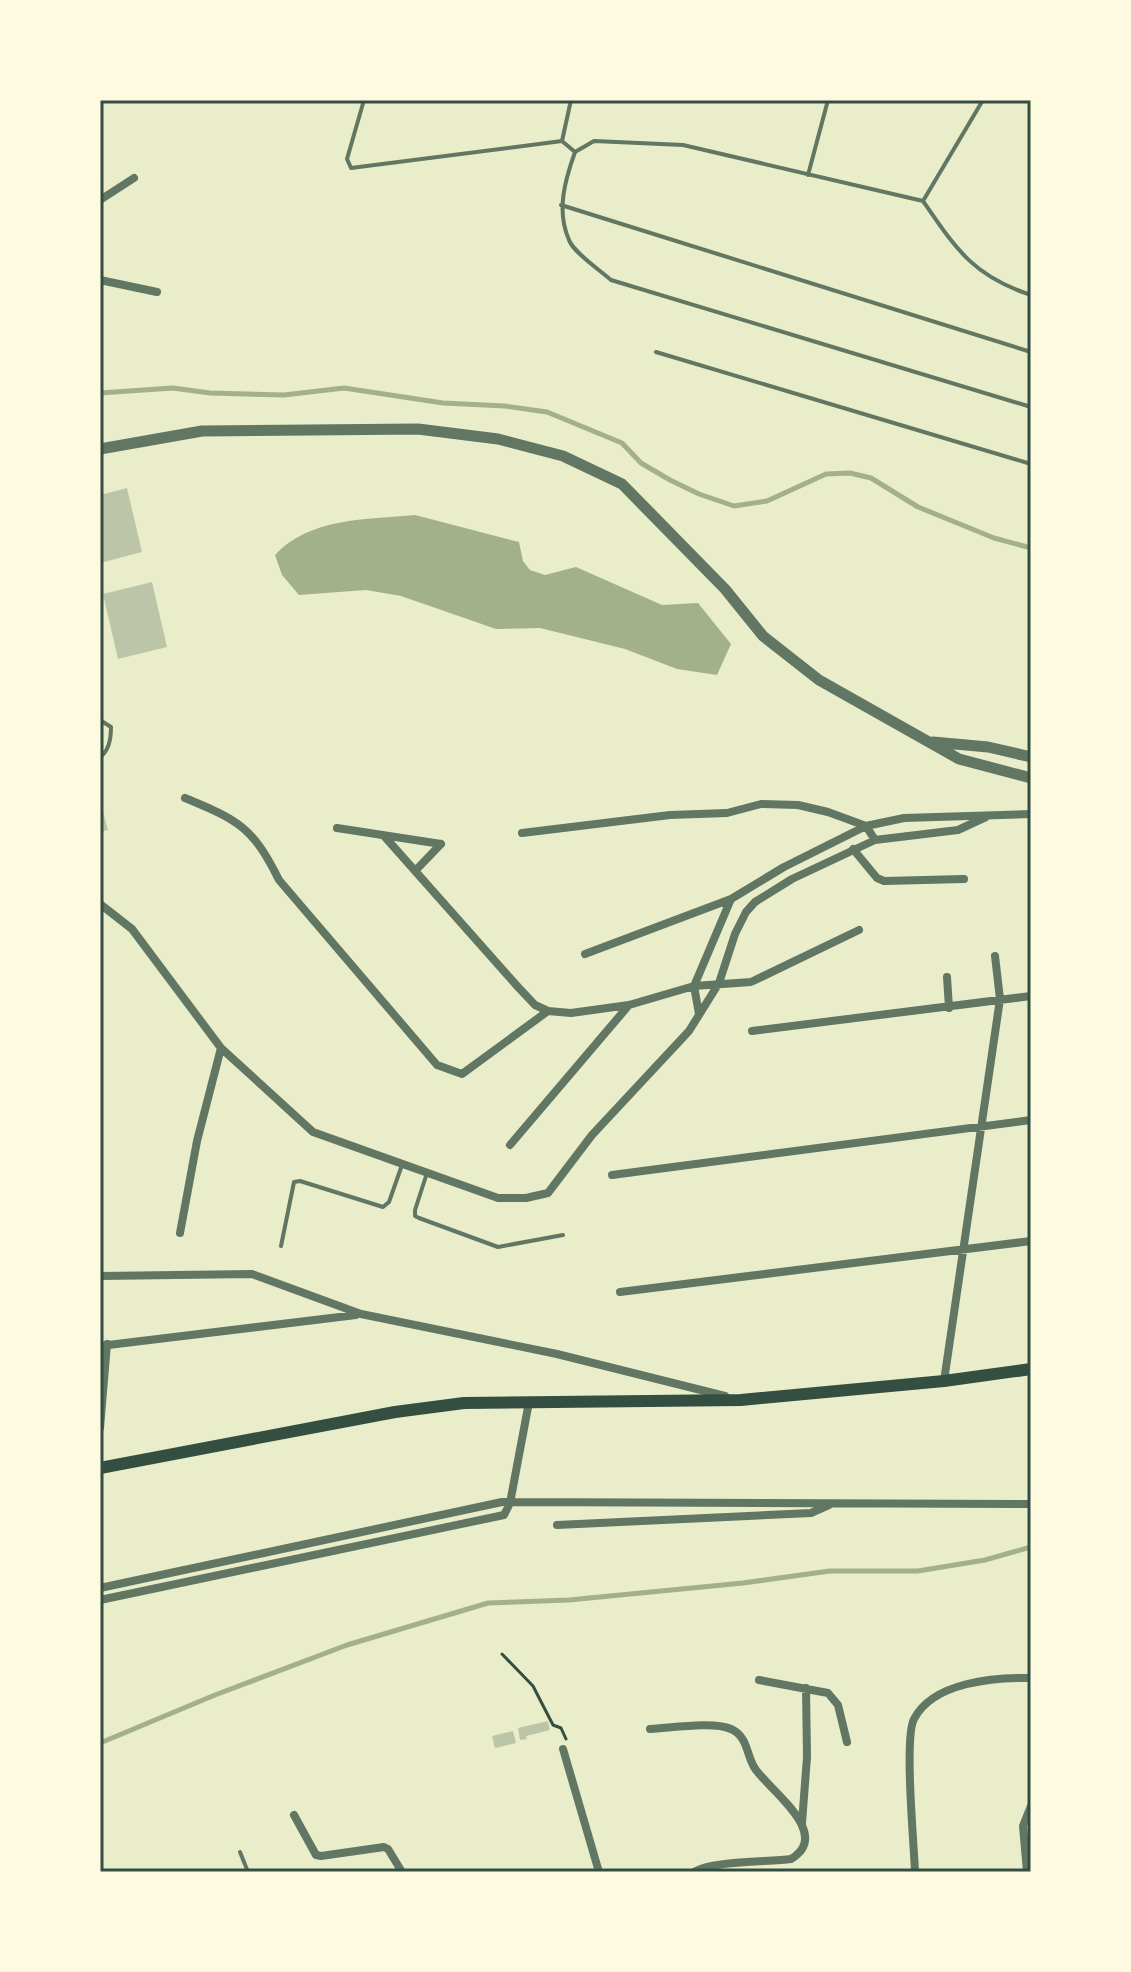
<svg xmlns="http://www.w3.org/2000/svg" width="1131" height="1972" font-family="Figtree,sans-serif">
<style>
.water{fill:#a3b18a}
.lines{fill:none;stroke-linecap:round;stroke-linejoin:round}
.stream{stroke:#a3b18a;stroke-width:5}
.building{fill:#bcc5a7}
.path{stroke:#344e41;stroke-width:3}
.service{stroke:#617663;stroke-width:4}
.minor{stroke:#617663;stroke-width:8}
.tertiary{stroke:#617663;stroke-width:11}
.secondary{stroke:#344e41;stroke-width:12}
.neatline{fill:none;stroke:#344e41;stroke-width:3}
</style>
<rect width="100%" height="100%" fill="#e9edc9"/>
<path class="water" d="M 415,515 L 519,542 L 523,561 L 530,570 L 545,575 L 576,567 L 662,605 L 698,603 L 731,644 L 717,675 L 677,669 L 625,649 L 540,628 L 496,629 L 401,596 L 366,590 L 299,595 L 282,575 L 275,555 C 310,517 366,520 415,515 Z"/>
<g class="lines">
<path class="stream" d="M 100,393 L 173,388 L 210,393 L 284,395 L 344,388 L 443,403 L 505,406 L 547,412 L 622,443 L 641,463 L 670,480 L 699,494 L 734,506 L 767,501 L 826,474 L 850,473 L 871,478 L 918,507 L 994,538 L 1031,548
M 100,1743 L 215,1695 L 347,1645 L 488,1603 L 569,1600 L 743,1583 L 830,1571 L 918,1571 L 985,1560 L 1031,1547"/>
</g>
<path class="building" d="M 127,488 L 142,552 L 100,563 L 100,495 Z
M 152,582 L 167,647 L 118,659 L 103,594 Z
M 100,801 L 108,830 L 100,832 Z
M 548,1721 L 550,1730 L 526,1736 L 527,1739 L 520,1740 L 518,1728 Z
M 513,1731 L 516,1743 L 495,1748 L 492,1736 Z"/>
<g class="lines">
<path class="path" d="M 502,1654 L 533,1686 L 553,1725 L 561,1728 L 566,1739"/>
<path class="service" d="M 364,100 L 347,159 L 351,168 L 562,141 L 571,100
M 562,141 L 575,152
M 808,175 L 828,100
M 923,201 L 983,100
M 561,205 L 1031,352
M 1031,295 C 973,276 956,249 923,201 L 683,145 L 594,141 L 575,152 C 565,180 556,211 569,240 C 573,252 601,271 611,280 L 1031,407
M 656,352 L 1031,464
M 100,720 L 111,727 C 111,738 109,751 100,757
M 427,1173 L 415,1210 L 415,1216 L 419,1218 L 498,1247 L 563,1235
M 281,1246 L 294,1182 L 300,1181 L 383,1207 L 389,1202 L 402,1165
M 240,1852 L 248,1872"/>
<path class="minor" d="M 100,200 L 134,178
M 100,280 L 157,292
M 185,798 C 238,820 253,827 279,880 L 437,1065 L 462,1074 L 548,1011
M 337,828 L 441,844
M 522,833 L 670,815 L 727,813 L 761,804 L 798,805 L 828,812 L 866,826 L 875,840
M 385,837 L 518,987 L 535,1005 L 548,1011 L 571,1013 L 629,1005 L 694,986 L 751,982 L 859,930
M 853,849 L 877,878 L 884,881 L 964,879
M 415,871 L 441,844
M 100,904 L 132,929 L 221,1048 L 313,1132 L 498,1198 L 526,1198 L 548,1193 L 592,1135 L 689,1031 L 719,983 L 735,934 L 746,912 L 755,902 L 792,879 L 875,840 L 958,830 L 986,817
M 585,954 L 731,899 L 784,867 L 866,826 L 904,818 L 1031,814
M 947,977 L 949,1008
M 694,986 L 731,899
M 694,986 L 699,1014
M 752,1031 L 1031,996
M 510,1145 L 629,1005
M 612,1175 L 1031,1120
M 180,1233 L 197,1141 L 221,1048
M 100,1276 L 252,1274 L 361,1314 L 557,1354 L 725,1396
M 620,1292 L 1031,1241
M 100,1346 L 356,1315
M 944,1381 L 1000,999 L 995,956
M 100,1428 L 107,1344
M 557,1525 L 811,1513 L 829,1505
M 100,1588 L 502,1502 L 1031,1504
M 100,1600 L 504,1515 L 510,1503 L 529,1402
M 759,1680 L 828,1693 L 838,1705 L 847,1742
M 650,1729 C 671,1728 713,1721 731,1729 C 749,1737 746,1757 756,1770 C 772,1792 832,1834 791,1859 C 768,1862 710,1861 694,1872
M 563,1749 L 599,1872
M 294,1815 L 316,1855 L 321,1856 L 384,1847 L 388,1849 L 402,1872
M 802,1823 L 807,1757 L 806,1688
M 915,1872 C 914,1844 904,1738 914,1719 C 933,1682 995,1677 1031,1678
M 1027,1872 L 1023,1826 L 1031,1806"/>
<path class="tertiary" d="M 100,449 L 202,431 L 418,429 L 498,439 L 563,456 L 622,484 L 725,589 L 763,636 L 819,680 L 959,759 L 1031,778
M 933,742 L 988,747 L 1031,757"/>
<path class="secondary" d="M 100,1468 L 395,1412 L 464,1403 L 741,1400 L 944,1381 L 1031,1369"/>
</g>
<rect width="1131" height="1972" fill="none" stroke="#fefae0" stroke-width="204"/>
<rect x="102" y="102" width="927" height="1768" class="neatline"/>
</svg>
